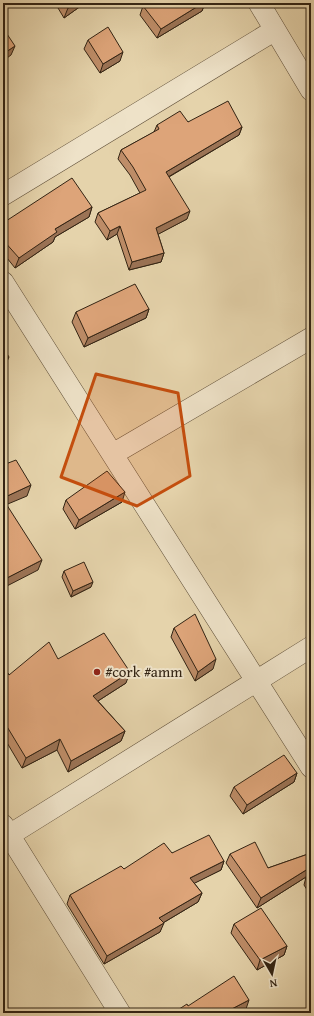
<svg xmlns="http://www.w3.org/2000/svg" width="314" height="1016" font-family="'Gentium Book Plus',serif">
<style>
.lines{fill:none;stroke-linecap:round;stroke-linejoin:round}
.minor-casing{stroke:#60503a;stroke-width:22}
.minor{stroke:#eee2c8;stroke-width:21}
.wall{fill:#be8d68;stroke:#332414}
.shaded-wall{fill:#9b7355;stroke:#332414}
.building{fill:#dda479;stroke:#332414}
.marked{fill:#c44e0e;fill-opacity:0.2;stroke:#c44e0e;stroke-width:3;stroke-linejoin:round}
.poi-dot{fill:#8f2418;stroke:#eee2c8;stroke-width:1.5}
.labels{text-anchor:middle;stroke-width:4;stroke-linejoin:round;paint-order:stroke}
.poi-label{font-size:15px;fill:#332414;stroke:#eee2c8;text-anchor:start}
</style>
<rect width="100%" height="100%" fill="#e5d3ab"/>
<filter id="stains"><feTurbulence type="fractalNoise" baseFrequency=".005" numOctaves="4"/><feColorMatrix values="0 0 0 0 .2 0 0 0 0 .09 0 0 0 0 .02 0 0 0 .5 -.17"/></filter>
<radialGradient id="worn" r=".72"><stop offset=".6" stop-color="#630" stop-opacity="0"/><stop offset="1" stop-color="#630" stop-opacity=".3"/></radialGradient>
<g class="lines">
<defs>
<path id="minor" d="M 259,3 L 311,90
M 3,195 L 275,30
M 3,282 L 311,767
M 113,454 L 311,338
M 3,825 L 120,1013
M 3,839 L 311,647"/>
</defs>
<use href="#minor" class="minor-casing"/>
<use href="#minor" class="minor"/>
</g>
<path class="wall" d="M 55,3 L 85,3 L 64,18 Z
M 148,3 L 205,3 L 202,11 L 157,38 L 140,15 L 143,6 Z
M 88,40 L 120,61 L 100,73 L 84,49 Z
M 188,122 L 242,127 L 239,135 L 169,177 L 187,219 L 158,234 L 164,253 L 161,262 L 129,270 L 117,234 L 107,240 L 95,222 L 98,213 L 140,193 L 130,175 L 118,159 L 121,150 L 154,132 L 157,125 Z
M 92,207 L 89,217 L 55,237 L 53,242 L 15,268 L 3,253 L 3,223 Z
M 149,309 L 146,318 L 84,347 L 72,322 L 76,312 Z
M 66,500 L 122,502 L 75,529 L 63,509 Z
M 64,571 L 91,587 L 71,597 L 62,577 Z
M 174,628 L 213,669 L 195,681 L 171,637 Z
M 58,659 L 126,683 L 98,701 L 125,731 L 121,741 L 68,772 L 57,750 L 22,768 L 3,736 L 3,665 L 9,675 Z
M 297,773 L 294,782 L 243,814 L 230,796 L 234,787 Z
M 172,853 L 224,861 L 221,870 L 194,883 L 202,893 L 198,902 L 163,923 L 160,932 L 104,964 L 67,904 L 70,895 L 124,869 Z
M 311,853 L 311,896 L 304,885 L 306,877 L 257,908 L 226,863 L 230,854 L 268,868 Z
M 234,924 L 287,946 L 284,955 L 257,970 L 231,933 Z"/>
<path class="shaded-wall" d="M 3,3 L 8,3 L 3,6 Z
M 75,3 L 85,3 L 64,18 L 68,8 Z
M 203,3 L 205,3 L 202,11 L 157,38 L 161,29 Z
M 15,46 L 11,55 L 3,61 L 3,54 Z
M 123,52 L 120,61 L 100,73 L 103,64 Z
M 242,127 L 239,135 L 163,180 L 166,172 Z
M 92,207 L 89,217 L 55,237 L 53,242 L 15,268 L 19,258 L 55,229 Z
M 190,211 L 187,219 L 153,237 L 156,228 Z
M 120,226 L 117,234 L 107,240 L 110,231 Z
M 164,253 L 161,262 L 129,270 L 132,262 Z
M 149,309 L 146,318 L 84,347 L 88,338 Z
M 9,357 L 5,366 L 3,367 L 3,359 Z
M 31,485 L 27,496 L 3,506 L 3,498 Z
M 125,492 L 122,502 L 75,529 L 79,520 Z
M 42,560 L 38,570 L 3,588 L 3,580 Z
M 93,582 L 91,587 L 71,597 L 73,591 Z
M 216,659 L 213,669 L 195,681 L 198,672 Z
M 130,672 L 126,683 L 90,706 L 93,696 Z
M 125,731 L 121,741 L 68,772 L 71,761 Z
M 60,739 L 57,750 L 22,768 L 26,758 Z
M 297,773 L 294,782 L 243,814 L 247,805 Z
M 224,861 L 221,870 L 187,887 L 190,878 Z
M 311,867 L 311,874 L 307,875 L 306,877 L 257,908 L 261,898 Z
M 202,893 L 198,902 L 156,927 L 159,918 Z
M 164,923 L 160,932 L 104,964 L 107,956 Z
M 287,946 L 284,955 L 257,970 L 260,960 Z
M 249,1000 L 246,1009 L 238,1013 L 224,1013 Z"/>
<path class="building" d="M 64,3 L 75,3 L 68,8 Z
M 148,3 L 203,3 L 161,29 L 143,6 Z
M 108,27 L 123,52 L 103,64 L 88,40 Z
M 3,28 L 15,46 L 3,54 Z
M 228,101 L 242,127 L 166,172 L 190,211 L 156,228 L 164,253 L 132,262 L 120,226 L 110,231 L 98,213 L 146,190 L 133,167 L 121,150 L 159,129 L 157,125 L 180,111 L 188,122 Z
M 72,178 L 92,207 L 55,229 L 57,232 L 19,258 L 3,240 L 3,223 Z
M 135,284 L 149,309 L 88,338 L 76,312 Z
M 3,347 L 9,357 L 3,359 Z
M 16,460 L 31,485 L 3,498 L 3,465 Z
M 107,471 L 125,492 L 79,520 L 66,500 Z
M 3,499 L 42,560 L 3,580 Z
M 84,562 L 93,582 L 73,591 L 64,571 Z
M 195,614 L 216,659 L 198,672 L 174,628 Z
M 104,633 L 130,672 L 93,696 L 125,731 L 71,761 L 60,739 L 26,758 L 3,720 L 3,665 L 9,675 L 49,642 L 58,659 Z
M 284,755 L 297,773 L 247,805 L 234,787 Z
M 209,835 L 224,861 L 190,878 L 202,893 L 159,918 L 164,923 L 107,956 L 70,895 L 121,866 L 124,869 L 164,843 L 172,853 Z
M 255,842 L 268,868 L 311,853 L 311,867 L 261,898 L 230,854 Z
M 311,873 L 311,881 L 307,875 Z
M 261,908 L 287,946 L 260,960 L 234,924 Z
M 234,976 L 249,1000 L 224,1013 L 173,1013 L 187,1004 L 188,1006 Z"/>
<path class="marked" d="M 96,374 L 178,393 L 190,476 L 137,506 L 61,477 Z"/>
<circle class="poi-dot" cx="97" cy="672" r="4"/>
<g class="labels">
<g class="poi-label">
<text x="105" y="677">#cork #amm</text>
</g>
</g>
<rect width="314" height="1016" fill="none" stroke="#e5d3ab" stroke-width="16"/>
<rect x="4" y="4" width="306" height="1008" fill="none" stroke="#332414" stroke-width="2"/>
<rect x="8" y="8" width="298" height="1000" fill="none" stroke="#332414"/>
<g transform="translate(272 974) rotate(171)" stroke="#eee2c8" stroke-width="3" paint-order="stroke">
<path d="M0-3L7 15L0 10L-7 15Z" fill="#332414"/>
<text y="-6" font-size="11" font-weight="bold" text-anchor="middle" fill="#332414">N</text>
</g>
<rect width="100%" height="100%" filter="url(#stains)"/>
<rect width="100%" height="100%" fill="url(#worn)"/>
</svg>
